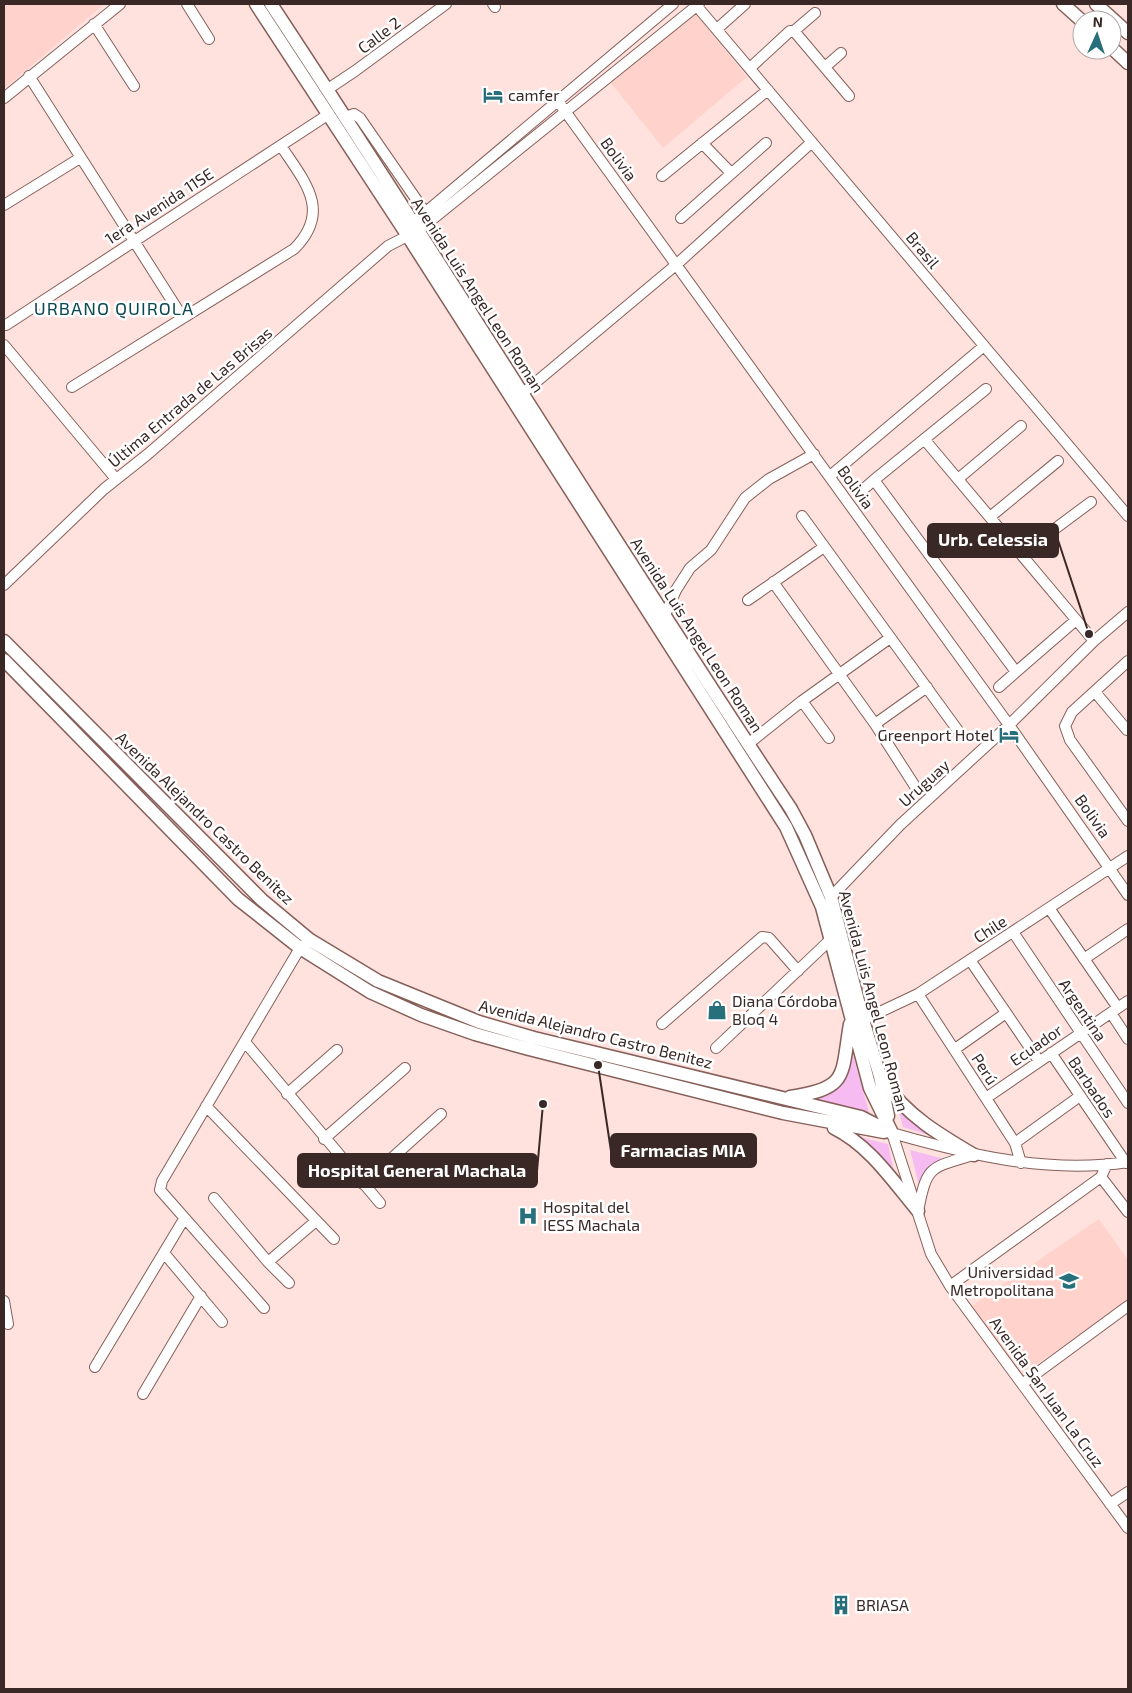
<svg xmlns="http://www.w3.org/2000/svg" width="1132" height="1693" font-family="'Exo 2',sans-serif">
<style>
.built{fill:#ffd3cc}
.green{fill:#f6bcf2}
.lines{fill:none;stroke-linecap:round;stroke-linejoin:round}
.minor-casing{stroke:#875f59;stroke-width:12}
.major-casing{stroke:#875f59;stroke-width:15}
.minor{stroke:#fff;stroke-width:10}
.major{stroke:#fff;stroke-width:12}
.labels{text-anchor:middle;stroke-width:5;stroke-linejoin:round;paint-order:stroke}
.street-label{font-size:16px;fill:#392825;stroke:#fff}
.poi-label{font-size:16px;fill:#392825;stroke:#fff;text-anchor:start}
.neighbourhood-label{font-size:18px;letter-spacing:1px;fill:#0b4a52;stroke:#fff}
.leader{fill:none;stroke:#392825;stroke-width:2}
.callout-dot{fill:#392825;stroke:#fff;stroke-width:2}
.callout{fill:#392825;stroke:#392825;stroke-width:2}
.callout-label{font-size:18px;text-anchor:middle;font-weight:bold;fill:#fff}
</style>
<rect width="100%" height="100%" fill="#ffe2de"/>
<path class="built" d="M 4,4 L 104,4 L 4,89 Z
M 695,13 L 747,77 L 663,148 L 610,82 Z
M 1099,1219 L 1128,1260 L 1128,1301 L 1020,1376 L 970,1307 Z"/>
<path class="green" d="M 851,1048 L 870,1115 L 806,1100 L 821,1095 Z
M 898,1108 L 935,1137 L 903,1127 Z
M 851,1135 L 888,1144 L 896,1180 Z
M 910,1150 L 948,1160 C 931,1164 924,1168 919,1185 Z"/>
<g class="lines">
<defs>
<path id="minor" d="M 187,4 L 209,39
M 493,4 L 495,7
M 695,4 L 1128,516
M 94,24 L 134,86
M 717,29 L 745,4
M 794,31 L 815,13
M 825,67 L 841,53
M 750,68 L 790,31 L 794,31 L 849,96
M 29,76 L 183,318
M 328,89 L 355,71 L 446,4
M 4,98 L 120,4
M 557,100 L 1009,725 L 1128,895
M 345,117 L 354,114 L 360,118 L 425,212
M 702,143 L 731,173
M 662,176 L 768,90
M 4,205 L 80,158
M 681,218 L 766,143
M 408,227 L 673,4
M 6,325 L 329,114
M 4,345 L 116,479
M 72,387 L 294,249 C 332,211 305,182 281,146
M 986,389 L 874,480 L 1016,672 L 1076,620
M 523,393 L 677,264 L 812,142
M 924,439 L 1094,641
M 830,476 L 984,346
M 958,479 L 1021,426
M 859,493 L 874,480
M 802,516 L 959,732
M 990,517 L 1058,461
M 1021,554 L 1091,502
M 773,582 L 875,724 L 918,791
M 4,585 L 104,489 L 148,454 L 388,246 L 419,230 L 699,4
M 748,600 L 824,547
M 665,615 L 676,590 L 690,568 L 711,550 L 745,498 L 769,479 L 814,454
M 1128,661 L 1072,712 L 1065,726 L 1070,740 L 1128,821
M 999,687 L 1016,672
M 1095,692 L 1127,730
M 802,701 L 829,738
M 875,724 L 927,687
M 748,744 L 802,701 L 890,638
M 831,897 L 900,825 L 1009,725 L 1094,641 L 1128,612
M 1049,908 L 1118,1008
M 1013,932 L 1128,1103
M 1084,959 L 1128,929
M 970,960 L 1039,1061
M 918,994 L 1015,1143 L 1021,1163
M 1111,1013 L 1128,1039
M 863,1020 L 918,994 L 1128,856
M 662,1024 L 762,937 L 769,938 L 798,971
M 245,1042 L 380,1203
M 716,1048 L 830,940
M 955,1049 L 1006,1013
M 1051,1053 L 1126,1163
M 287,1094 L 337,1050
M 986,1098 L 1128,1001
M 206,1106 L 334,1239
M 892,1133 L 931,1254 L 950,1286 L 1128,1528
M 892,1133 C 969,1155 1048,1174 1128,1162
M 324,1139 L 405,1068
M 1015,1143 L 1080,1096
M 1101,1177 L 1128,1212
M 363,1184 L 441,1114
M 214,1198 L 268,1262 L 289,1283
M 918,1211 C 927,1165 930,1168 973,1155
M 164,1253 L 222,1322
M 268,1262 L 316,1221
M 950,1286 L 1101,1177 L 1107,1164
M 4,1301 L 8,1324
M 264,1308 L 160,1190 L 162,1181 L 300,948 L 306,944
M 95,1367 L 184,1219
M 1022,1384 L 1128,1306
M 143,1394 L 201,1296
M 1110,1504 L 1128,1492"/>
<path id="major" d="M 256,4 L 404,230 L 786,827 L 822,907 L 870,1088 L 892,1133
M 271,4 C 447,270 614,543 791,809 L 805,835 L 831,897 L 863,1020 L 880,1076 L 888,1116
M 1063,4 L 1082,21
M 1096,4 L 1128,33
M 1112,48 L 1128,63
M 4,641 L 262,900 L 310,940 L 378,981 L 479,1022 L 534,1038 L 861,1117 L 892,1133
M 4,660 L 238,899 L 300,948 L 370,992 L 421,1015 L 475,1034 L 529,1049 L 783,1113 L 884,1132
M 884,1082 C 906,1115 940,1135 974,1155
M 790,1097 C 849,1088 841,1077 850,1024
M 834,1128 C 870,1146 892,1180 918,1211"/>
</defs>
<use href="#minor" class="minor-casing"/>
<use href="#major" class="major-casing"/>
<use href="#minor" class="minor"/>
<use href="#major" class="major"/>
</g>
<defs>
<symbol id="hotel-bare" viewBox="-9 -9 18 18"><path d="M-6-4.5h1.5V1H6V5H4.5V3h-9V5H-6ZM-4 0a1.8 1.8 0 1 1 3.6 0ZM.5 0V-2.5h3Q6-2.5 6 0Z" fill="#276f7a" stroke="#fff" stroke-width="2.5" paint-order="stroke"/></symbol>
<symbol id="shop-bare" viewBox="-9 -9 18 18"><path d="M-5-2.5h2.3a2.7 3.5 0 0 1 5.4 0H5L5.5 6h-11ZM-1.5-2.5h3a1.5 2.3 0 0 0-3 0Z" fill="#276f7a" stroke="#fff" stroke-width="2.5" paint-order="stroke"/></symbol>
<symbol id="hospital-bare" viewBox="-9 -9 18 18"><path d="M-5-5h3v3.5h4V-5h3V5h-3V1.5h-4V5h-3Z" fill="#276f7a" stroke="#fff" stroke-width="2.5" paint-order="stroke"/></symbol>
<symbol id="university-bare" viewBox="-9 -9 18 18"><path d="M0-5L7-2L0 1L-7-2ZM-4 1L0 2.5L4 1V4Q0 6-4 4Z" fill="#276f7a" stroke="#fff" stroke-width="2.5" paint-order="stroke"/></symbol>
<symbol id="building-bare" viewBox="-9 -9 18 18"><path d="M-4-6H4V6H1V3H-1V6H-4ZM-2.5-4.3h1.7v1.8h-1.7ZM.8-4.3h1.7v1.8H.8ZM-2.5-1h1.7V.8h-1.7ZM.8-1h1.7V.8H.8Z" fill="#276f7a" stroke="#fff" stroke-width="2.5" paint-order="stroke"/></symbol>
</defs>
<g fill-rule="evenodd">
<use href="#hotel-bare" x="479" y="81" width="28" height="28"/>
<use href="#hotel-bare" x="995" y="721" width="28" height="28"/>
<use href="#shop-bare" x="703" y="996" width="28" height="28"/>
<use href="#hospital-bare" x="514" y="1202" width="28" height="28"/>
<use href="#university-bare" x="1055" y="1267" width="28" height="28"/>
<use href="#building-bare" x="827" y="1591" width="28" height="28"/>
</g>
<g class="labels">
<g class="street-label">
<text transform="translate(379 35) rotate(-37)" y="6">Calle 2</text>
<text transform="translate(619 159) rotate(54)" y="6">Bolivia</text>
<text transform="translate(159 206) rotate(-33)" y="6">1era Avenida 11SE</text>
<text transform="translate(923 250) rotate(50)" y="6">Brasil</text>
<text transform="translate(478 295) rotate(57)" y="6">Avenida Luis Angel Leon Roman</text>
<text transform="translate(190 397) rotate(-40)" y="6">Última Entrada de Las Brisas</text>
<text transform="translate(856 487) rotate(54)" y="6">Bolivia</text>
<text transform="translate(697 635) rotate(57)" y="6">Avenida Luis Angel Leon Roman</text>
<text transform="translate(924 783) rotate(-42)" y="6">Uruguay</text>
<text transform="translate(1093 816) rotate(55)" y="6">Bolivia</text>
<text transform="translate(205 818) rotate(44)" y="6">Avenida Alejandro Castro Benitez</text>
<text transform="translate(990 929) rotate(-33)" y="6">Chile</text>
<text transform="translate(874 1001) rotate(75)" y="6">Avenida Luis Angel Leon Roman</text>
<text transform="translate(1083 1010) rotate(56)" y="6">Argentina</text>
<text transform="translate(596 1034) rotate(14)" y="6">Avenida Alejandro Castro Benitez</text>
<text transform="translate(1036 1045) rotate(-35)" y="6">Ecuador</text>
<text transform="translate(985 1069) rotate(57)" y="6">Perú</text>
<text transform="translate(1092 1087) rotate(56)" y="6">Barbados</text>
<text transform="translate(1047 1392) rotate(54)" y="6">Avenida San Juan La Cruz</text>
</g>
<g class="poi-label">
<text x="508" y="101">camfer</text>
<text x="994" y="741" text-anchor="end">Greenport Hotel</text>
<text x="732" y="1007">Diana Córdoba<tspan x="732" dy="18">Bloq 4</tspan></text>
<text x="543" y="1213">Hospital del<tspan x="543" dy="18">IESS Machala</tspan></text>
<text x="1054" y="1278" text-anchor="end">Universidad<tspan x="1054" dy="18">Metropolitana</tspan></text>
<text x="856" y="1611">BRIASA</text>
</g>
<g class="neighbourhood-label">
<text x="114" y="315">URBANO QUIROLA</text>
</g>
</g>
<path class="leader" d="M1089 634L1058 540M598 1065L611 1151M543 1104L537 1171"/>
<g class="callout-dot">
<circle cx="1089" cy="634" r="5"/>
<circle cx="598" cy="1065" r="5"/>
<circle cx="543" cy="1104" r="5"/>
</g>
<g class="callout">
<rect x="928" y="524" width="130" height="33" rx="5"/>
<rect x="611" y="1134" width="145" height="33" rx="5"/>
<rect x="298" y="1154" width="239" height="33" rx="5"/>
</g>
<g class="callout-label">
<text x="993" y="546">Urb. Celessia</text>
<text x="683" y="1157">Farmacias MIA</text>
<text x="417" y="1177">Hospital General Machala</text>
</g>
<rect width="1132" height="1693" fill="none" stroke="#392825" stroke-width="10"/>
<g transform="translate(1097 35) rotate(3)"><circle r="24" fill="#ffffff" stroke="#b0a9a8"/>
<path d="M0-4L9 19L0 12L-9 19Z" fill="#276f7a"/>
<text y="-8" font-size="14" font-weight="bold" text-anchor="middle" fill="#392825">N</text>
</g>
</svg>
